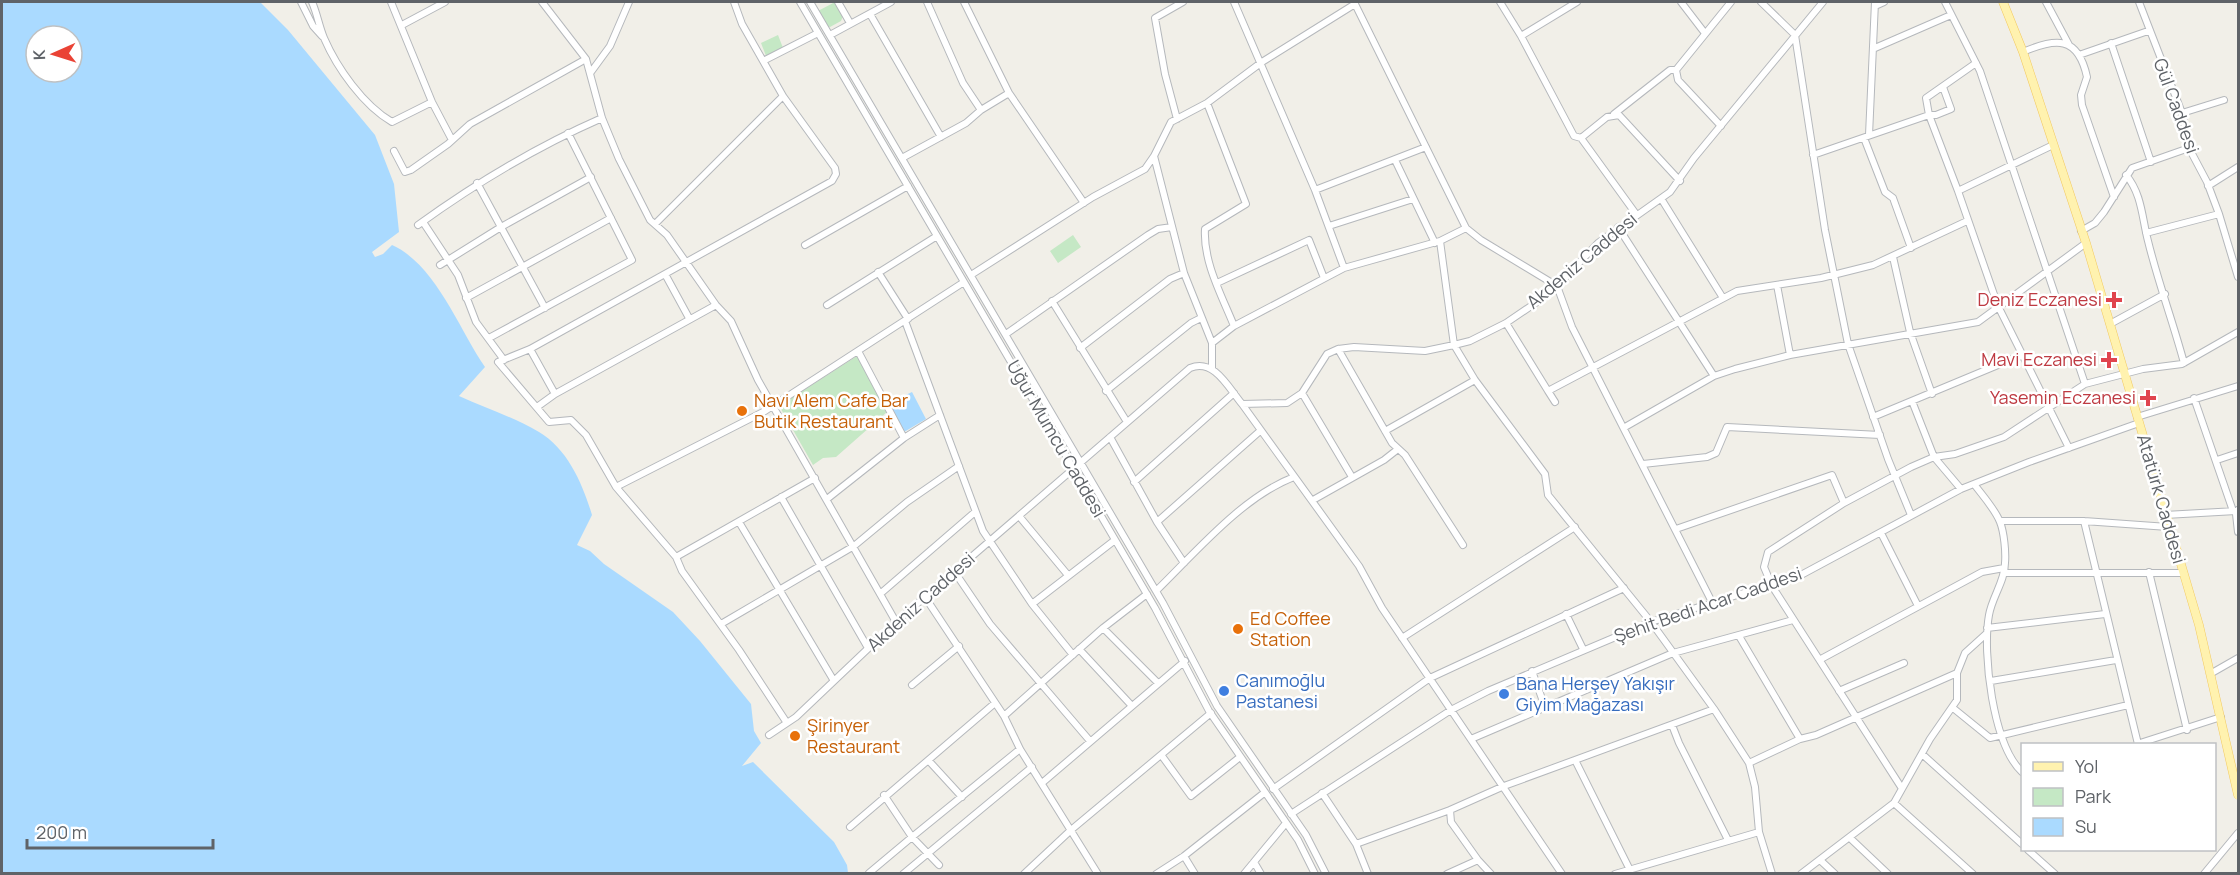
<svg xmlns="http://www.w3.org/2000/svg" width="2240" height="875" font-family="Manrope,sans-serif">
<style>
.green{fill:#c5e8c5}
.water{fill:#aadaff;fill-rule:evenodd}
.lines{fill:none;stroke-linecap:round;stroke-linejoin:round}
.minor-casing{stroke:#b5b8bc;stroke-width:8}
.major-casing{stroke:#f2c960;stroke-width:9}
.minor{stroke:#fff;stroke-width:6}
.major{stroke:#fff2af;stroke-width:8}
.health-dot{fill:#e0444e;stroke:#fff;stroke-width:2}
.food-dot{fill:#e8710a;stroke:#fff;stroke-width:2}
.shop-dot{fill:#3f7fe0;stroke:#fff;stroke-width:2}
.labels{text-anchor:middle;stroke-width:5;stroke-linejoin:round;paint-order:stroke}
.street-label{font-size:18px;fill:#5f6368;stroke:#fff}
.health-label{font-size:18px;fill:#be3a42;stroke:#fff;text-anchor:end}
.food-label{font-size:18px;fill:#c56008;stroke:#fff;text-anchor:start}
.shop-label{font-size:18px;fill:#366cbe;stroke:#fff;text-anchor:start}
</style>
<rect width="100%" height="100%" fill="#f1efe8"/>
<path class="green" d="M 835,2 L 843,16 L 841,21 L 830,27 L 827,26 L 818,11 Z
M 778,35 L 783,48 L 766,56 L 761,43 Z
M 1073,235 L 1081,247 L 1058,263 L 1050,251 Z
M 857,356 L 887,412 L 836,457 L 823,458 L 813,465 L 781,409 L 782,404 Z"/>
<path class="water" d="M 2,2 L 260,2 L 288,30 L 375,135 L 394,184 L 399,232 L 372,252 L 375,257 L 383,254 L 392,245 C 435,264 459,329 485,367 L 459,396 C 485,408 514,417 539,432 C 568,449 583,485 592,515 L 577,545 L 590,551 L 604,564 L 673,612 L 700,641 L 751,704 L 754,731 L 761,743 L 742,766 L 753,762 L 834,842 L 847,865 L 848,873 L 2,873 ZM 36,36 L 72,36 L 72,72 L 36,72 Z
M 912,392 L 926,419 L 904,432 L 889,403 Z"/>
<g class="lines">
<defs>
<path id="minor" d="M 301,2 L 313,26 L 322,36
M 312,2 C 317,13 319,26 324,38 C 337,68 363,105 392,122 L 432,102
M 391,2 L 432,102 L 452,140
M 542,2 L 586,59 L 602,118 L 619,159 L 650,220 L 667,235 L 716,305 L 731,321 L 758,380 L 896,622
M 800,2 L 1155,608 L 1209,711 L 1298,840 L 1315,874
M 810,2 L 1163,603 L 1217,706 L 1306,835 L 1326,874
M 838,2 L 850,23
M 964,2 L 1009,93
M 1234,2 L 1315,190 L 1344,268
M 1354,2 L 1466,228 L 1481,240 L 1557,286 L 1572,327 L 1713,604
M 1500,2 L 1521,36 L 1577,2
M 1681,2 L 1704,32
M 1761,2 L 1795,35 L 1825,230 L 1848,344 L 1888,459 L 1911,515
M 1945,2 L 1980,71 L 2085,384
M 2046,2 L 2069,45
M 2139,2 L 2182,113 L 2189,148 L 2207,182 L 2219,214 L 2238,277
M 1875,6 L 1884,2
M 870,14 L 941,137
M 402,25 L 445,2
M 830,35 L 891,2
M 1521,36 L 1574,136 L 1581,138 L 1636,214
M 2111,43 L 2151,162
M 1875,48 L 1951,15
M 2023,52 C 2055,38 2078,35 2087,77 L 2081,95 L 2082,105 L 2114,197
M 2079,55 L 2148,31
M 763,61 L 818,33
M 591,72 L 610,46 L 629,2
M 1943,87 L 1951,109 L 1936,115 L 1929,115 L 1958,191
M 1207,103 L 1246,204 L 1205,229 C 1203,262 1222,296 1234,326
M 981,110 L 1009,93 L 1084,203
M 2182,113 L 2224,100
M 1614,114 L 1670,70 L 1676,70
M 1177,119 L 1165,74 L 1155,18 L 1183,2
M 1721,126 L 1678,80 L 1676,70 L 1731,2
M 1869,135 L 1875,2
M 1581,138 L 1607,117 L 1619,115 L 1680,181
M 1864,138 L 1885,192 L 1893,198 L 1911,248
M 2053,145 L 1958,191 L 1998,306 L 2069,448
M 394,151 L 405,172 L 411,170 L 448,144 L 470,124 L 586,59
M 1813,155 L 1929,115 L 1926,98 L 1976,63
M 902,158 L 966,123 L 981,110 L 963,83 L 927,2
M 1395,160 L 1435,243
M 2126,175 C 2142,194 2142,218 2148,241 C 2158,282 2173,322 2184,363
M 477,183 L 545,308
M 2208,186 L 2238,167
M 1315,190 L 1426,147
M 1662,200 L 1723,298
M 423,222 L 458,275 L 476,322 L 504,360
M 655,224 L 783,96 L 742,24 L 734,2
M 418,225 C 476,183 536,147 602,118
M 1329,226 L 1413,199
M 1618,227 L 1714,376
M 2081,231 L 2095,223 L 2104,212 L 2132,168 L 2189,148
M 2146,233 L 2219,214
M 1440,241 L 1454,345 L 1475,380 L 1545,474 L 1548,495 L 1651,622 L 1714,709 L 1749,763 L 1755,787 L 1759,832 L 1772,874
M 805,245 L 908,186
M 1893,257 L 1910,332 L 1932,394
M 440,265 L 501,227 L 591,177
M 878,272 L 908,319
M 665,274 L 689,318
M 971,275 L 1093,197 L 1145,169 L 1154,156
M 1217,283 L 1309,240 L 1324,278
M 1777,285 L 1790,355
M 466,298 L 611,218
M 1052,301 L 1127,422
M 827,305 L 937,236
M 905,321 L 983,531 L 1032,604 L 1115,540
M 1506,323 L 1548,391 L 1737,291 L 1821,278 L 1873,265 L 1967,221
M 2110,324 L 2165,294
M 1006,334 L 1148,235 L 1158,229 L 1172,227
M 489,338 L 632,260 L 568,133
M 1212,343 L 1184,273 L 1154,156 L 1171,122 L 1207,103 L 1262,62 L 1355,4
M 1080,348 L 1170,279 L 1184,273
M 530,349 L 555,394
M 1338,349 L 1392,443 L 1405,455 L 1463,545
M 858,351 L 904,438
M 1212,368 L 1212,343 L 1234,326 L 1344,268 L 1440,241 L 1466,228
M 1106,391 L 1191,323 L 1201,318
M 1548,391 L 1555,402
M 1302,393 L 1352,477
M 2194,398 L 2233,511
M 1912,401 L 1934,457 L 1961,489
M 1242,404 L 1359,566 L 1382,608 L 1562,874
M 537,407 L 555,394 L 716,305
M 1873,417 L 2022,355
M 2137,417 L 2238,386
M 1625,427 L 1714,376 L 1735,369 L 1790,355 L 1978,322 L 2086,243
M 1385,431 L 1475,380
M 1110,437 L 1157,522 L 1184,563
M 2217,460 L 2238,453
M 1643,464 L 1707,457 L 1716,453 L 1727,427 L 1880,435
M 1134,482 L 1234,393
M 1974,484 C 1982,495 1995,509 2000,522 C 2004,532 2006,552 2005,563 C 2005,581 1992,597 1989,615 C 1982,653 1993,745 2022,772
M 616,487 L 765,411 L 964,282
M 781,497 L 868,648
M 827,499 L 904,438 L 940,415
M 1313,500 L 1384,460 L 1398,449
M 2238,510 L 2236,514 L 2238,532
M 2165,515 L 2236,511
M 1019,516 L 1067,574
M 2000,521 L 2084,521 L 2168,527
M 2084,521 L 2138,744
M 739,522 L 834,681
M 1157,522 L 1260,431
M 1676,529 L 1832,475 L 1844,503
M 1881,533 L 1918,606
M 676,557 L 616,487 L 586,435 L 571,420 L 549,422 L 498,362 L 530,349 L 832,181 L 836,174 L 835,168 L 783,96
M 954,571 L 990,624 L 1090,741
M 2149,572 L 2187,730
M 2004,573 L 2183,573
M 1156,591 C 1196,552 1242,497 1294,477
M 880,594 L 975,512
M 925,597 L 1004,716 L 1020,749 L 1098,874
M 1032,604 L 1073,655
M 1566,614 L 1583,649
M 721,624 L 854,546 L 907,502 L 959,466
M 1103,628 L 1158,683
M 1987,628 L 2105,614
M 1739,636 L 1800,739 L 1816,735 L 1957,673
M 1402,638 L 1575,527
M 1079,649 L 1132,706
M 1821,659 L 1982,572 L 2004,568
M 1532,671 L 1545,707
M 2210,674 L 2238,658
M 1991,681 L 2116,660
M 912,685 L 959,646
M 1839,691 L 1904,663
M 1953,708 L 1990,738 L 2128,705
M 1004,716 L 1103,628 L 1147,594
M 787,723 L 739,650 L 682,571 L 676,557 L 815,478
M 1672,725 L 1679,743 L 1728,840
M 769,735 L 796,717 L 896,622 L 1190,368 C 1214,358 1228,387 1242,404 L 1287,403 L 1302,393 L 1327,354 L 1338,349 L 1354,347 L 1425,351 L 1454,345 L 1470,341 L 1506,323 L 1537,302 L 1557,286 L 1598,243 L 1670,192 L 1694,158 L 1823,2
M 1471,739 L 1673,653 L 1793,620
M 2137,744 L 2221,717
M 1922,754 L 2022,844
M 1162,756 L 1191,796 L 1240,757
M 1575,760 L 1629,868
M 929,761 L 962,797
M 1749,763 L 1800,739
M 1042,783 L 1185,661
M 1901,787 L 1772,586 L 1764,567 L 1768,552 L 1844,503 L 1911,467 L 1934,457 L 1955,454 L 2004,437 L 2085,384 L 2143,369 L 2182,364 L 2238,332
M 1273,789 L 1430,678 L 1624,588
M 1322,793 L 1356,844 L 1368,874
M 884,795 L 912,837 L 1020,749
M 1894,803 L 1973,874
M 1291,814 L 1451,710 L 1488,691 L 1651,622 L 1801,575 L 1961,489 L 2029,462 L 2139,423
M 850,827 L 995,703
M 1850,838 L 1888,874
M 1356,844 L 1450,810
M 2028,850 L 2055,874
M 1184,856 L 1195,874
M 1478,860 L 1491,874
M 1820,860 L 1835,874
M 1254,862 L 1261,874
M 869,873 L 912,837 L 939,865
M 903,874 L 1032,767
M 1024,874 L 1071,830 L 1211,713
M 1156,874 L 1184,856 L 1264,793
M 1244,874 L 1286,823
M 1447,874 L 1478,860 L 1451,822 L 1450,810 L 1504,786 L 1714,709
M 1615,874 L 1759,832
M 1801,874 L 1894,803 L 1930,739 L 1957,700 L 1957,673 L 1965,653 L 1986,634
M 2204,874 L 2238,833"/>
<path id="major" d="M 2003,2 L 2023,52 L 2086,243 L 2199,625 L 2238,795"/>
</defs>
<use href="#minor" class="minor-casing"/>
<use href="#major" class="major-casing"/>
<use href="#minor" class="minor"/>
<use href="#major" class="major"/>
</g>
<g class="health-dot">
<path d="M2111 291h6v6h6v6h-6v6h-6v-6h-6v-6h6z"/>
<path d="M2106 351h6v6h6v6h-6v6h-6v-6h-6v-6h6z"/>
<path d="M2145 389h6v6h6v6h-6v6h-6v-6h-6v-6h6z"/>
</g>
<g class="food-dot">
<circle cx="742" cy="411" r="6"/>
<circle cx="1238" cy="629" r="6"/>
<circle cx="795" cy="736" r="6"/>
</g>
<g class="shop-dot">
<circle cx="1224" cy="691" r="6"/>
<circle cx="1504" cy="694" r="6"/>
</g>
<g class="labels">
<g class="street-label">
<text transform="translate(2176 106) rotate(70)" y="6">Gül Caddesi</text>
<text transform="translate(1582 261) rotate(-40)" y="6">Akdeniz Caddesi</text>
<text transform="translate(1056 439) rotate(60)" y="6">Uğur Mumcu Caddesi</text>
<text transform="translate(2161 499) rotate(74)" y="6">Atatürk Caddesi</text>
<text transform="translate(921 602) rotate(-42)" y="6">Akdeniz Caddesi</text>
<text transform="translate(1708 605) rotate(-19)" y="6">Şehit Bedi Acar Caddesi</text>
</g>
<g class="health-label">
<text x="2102" y="306">Deniz Eczanesi</text>
<text x="2097" y="366">Mavi Eczanesi</text>
<text x="2136" y="404">Yasemin Eczanesi</text>
</g>
<g class="food-label">
<text x="754" y="407">Navi Alem Cafe Bar<tspan x="754" dy="21">Butik Restaurant</tspan></text>
<text x="1250" y="625">Ed Coffee<tspan x="1250" dy="21">Station</tspan></text>
<text x="807" y="732">Şirinyer<tspan x="807" dy="21">Restaurant</tspan></text>
</g>
<g class="shop-label">
<text x="1236" y="687">Canımoğlu<tspan x="1236" dy="21">Pastanesi</tspan></text>
<text x="1516" y="690">Bana Herşey Yakışır<tspan x="1516" dy="21">Giyim Mağazası</tspan></text>
</g>
</g>
<rect width="2240" height="875" fill="none" stroke="#5f6368" stroke-width="6"/>
<rect x="2021" y="743" width="195" height="108" fill="#ffffff" stroke="#bfc1c3" stroke-width="1.5"/>
<rect x="2033" y="762" width="30" height="9" fill="#fff2af" stroke="#bfc1c3" stroke-width="1.5"/>
<text x="2075" y="773" font-size="18" fill="#5f6368">Yol</text>
<rect x="2033" y="788" width="30" height="18" fill="#c5e8c5" stroke="#bfc1c3" stroke-width="1.5"/>
<text x="2075" y="803" font-size="18" fill="#5f6368">Park</text>
<rect x="2033" y="818" width="30" height="18" fill="#aadaff" stroke="#bfc1c3" stroke-width="1.5"/>
<text x="2075" y="833" font-size="18" fill="#5f6368">Su</text>
<g transform="translate(54 54) rotate(267)"><circle r="28" fill="#ffffff" stroke="#bfc1c3" stroke-width="1.5"/>
<path d="M0-4.5L10 22L0 15L-10 22Z" fill="#ea4335"/>
<text y="-9" font-size="16" font-weight="bold" text-anchor="middle" fill="#5f6368">K</text>
</g>
<path d="M27 839v9h186v-9" fill="none" stroke="#5f6368" stroke-width="3"/>
<text x="36" y="839" font-size="18" fill="#5f6368" stroke="#ffffff" stroke-width="4.5" paint-order="stroke">200 m</text>
</svg>
